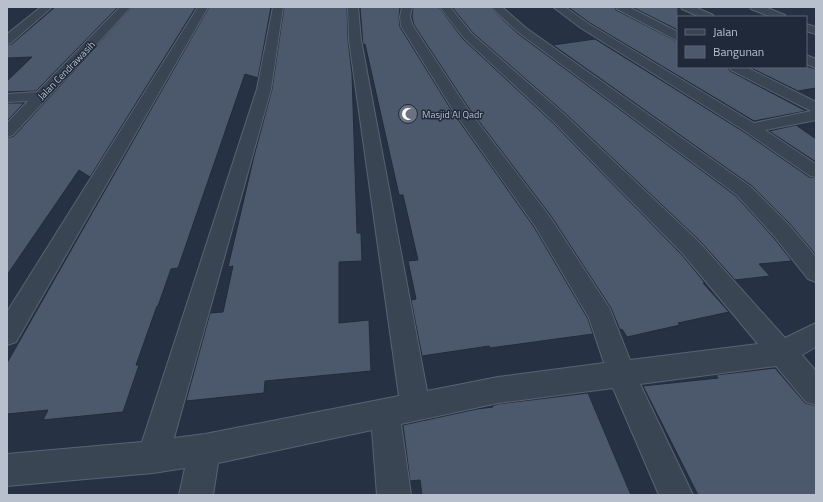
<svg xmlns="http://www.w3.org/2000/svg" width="823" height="502" font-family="'Titillium Web',sans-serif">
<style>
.building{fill:#4c596d;stroke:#212b3b}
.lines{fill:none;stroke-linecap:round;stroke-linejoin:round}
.minor-casing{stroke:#596271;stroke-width:2}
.minor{fill:#3a4553;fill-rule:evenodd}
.labels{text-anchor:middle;stroke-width:3;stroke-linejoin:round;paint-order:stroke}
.far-street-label{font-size:10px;fill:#b8c0cd;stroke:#1f2939}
.far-poi-label{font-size:10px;fill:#b8c0cd;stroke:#1f2939;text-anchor:start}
</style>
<rect width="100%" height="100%" fill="#263244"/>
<path class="building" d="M 55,7 L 118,7 L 36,91 L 7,92 L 7,81 L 32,57 L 7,58 L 7,45 L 12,44 Z
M 132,7 L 196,7 L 90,177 L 79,170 L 7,275 L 7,138 L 14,136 Z
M 209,7 L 271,7 L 258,78 L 245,74 L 178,268 L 171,269 L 158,306 L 157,306 L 136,365 L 139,365 L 123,412 L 43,420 L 48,410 L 7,414 L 7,363 Z
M 284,7 L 347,7 L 348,40 L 352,74 L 357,233 L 361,233 L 362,261 L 339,262 L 339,323 L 369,320 L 371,371 L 265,381 L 264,393 L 186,401 L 210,313 L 223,312 L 233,266 L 228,267 L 254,156 L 272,89 Z
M 360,7 L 400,7 L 399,17 L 400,27 L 452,111 L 534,227 L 588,319 L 593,334 L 490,348 L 489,346 L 422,356 L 411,300 L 416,299 L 408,261 L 418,260 L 403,195 L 399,195 L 365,44 L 363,45 Z
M 413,7 L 439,7 L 463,39 L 553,123 L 682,255 L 705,283 L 703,283 L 729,312 L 678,323 L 680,325 L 627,337 L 622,329 L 620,330 L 611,308 L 551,216 L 468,107 L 414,25 L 412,17 Z
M 452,7 L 490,7 L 517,33 L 736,196 L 773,237 L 792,261 L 759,264 L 770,276 L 735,280 L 700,241 L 567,115 L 473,33 Z
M 568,7 L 615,7 L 616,10 L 678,42 L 678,67 L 728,67 L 730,71 L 806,111 L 754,121 L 590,23 Z
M 632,7 L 678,7 L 678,30 Z
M 595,39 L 744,132 L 809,177 L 816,178 L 816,255 L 790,224 L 752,186 L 553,45 Z
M 749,67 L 809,67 L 816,69 L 816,88 L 798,91 Z
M 7,103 L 24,103 L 7,121 Z
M 796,125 L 816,139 L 816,162 L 769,131 Z
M 775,368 L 805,403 L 816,406 L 816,495 L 698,495 L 643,386 L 718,378 L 716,375 Z
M 588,393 L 631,495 L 422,495 L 420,480 L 410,481 L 403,425 L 477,409 L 493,407 L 492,406 L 498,404 Z"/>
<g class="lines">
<defs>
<path id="minor" d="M 41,7 L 52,7 L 11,43 L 7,44 L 7,34 Z
M 120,7 L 131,7 L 13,135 L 7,137 L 7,123 L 28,101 L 7,102 L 7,94 L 37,92 Z
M 198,7 L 208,7 L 16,342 L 7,345 L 7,312 Z
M 273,7 L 283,7 L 271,89 L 174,438 L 205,434 L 399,396 L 349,40 L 348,7 L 358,7 L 361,40 L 427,391 L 498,377 L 604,363 L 589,318 L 535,226 L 453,110 L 401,26 L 400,17 L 402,7 L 412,7 L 410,17 L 413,26 L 467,108 L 550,217 L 610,309 L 630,360 L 758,344 L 683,254 L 554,122 L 464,38 L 440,7 L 450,7 L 472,34 L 566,116 L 699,242 L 785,338 L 816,323 L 816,347 L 802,355 L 816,371 L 816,405 L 806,402 L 776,366 L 640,384 L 693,495 L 659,495 L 613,388 L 498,403 L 401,424 L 411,495 L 377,495 L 372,430 L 218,463 L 213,495 L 179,495 L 185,468 L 153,473 L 7,486 L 7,454 L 142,442 L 257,89 Z
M 491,7 L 502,7 L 526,28 L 751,187 L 789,225 L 816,257 L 816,282 L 808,279 L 774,236 L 737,195 L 518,32 Z
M 553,7 L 565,7 L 589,24 L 754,123 L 811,111 L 731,70 L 729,67 L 746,67 L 816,102 L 816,120 L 765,130 L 816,164 L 816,177 L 810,176 L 745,131 L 581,28 Z
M 616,7 L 629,7 L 678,32 L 678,41 L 617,9 Z
M 681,7 L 695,7 L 713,15 L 714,17 L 700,17 L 682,9 Z
M 750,7 L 765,7 L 785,15 L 786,17 L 771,17 L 751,9 Z
M 806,24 L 816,27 L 816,34 L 806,31 Z
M 806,55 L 816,59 L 816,68 L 806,64 Z"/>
</defs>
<use href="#minor" class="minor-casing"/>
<use href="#minor" class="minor"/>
</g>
<defs>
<symbol id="mosque-disc" viewBox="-11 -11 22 22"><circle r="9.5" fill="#6b7280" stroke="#1f2939"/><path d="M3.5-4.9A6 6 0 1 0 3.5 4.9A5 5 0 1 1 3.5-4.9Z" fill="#fff"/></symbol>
</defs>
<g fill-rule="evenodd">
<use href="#mosque-disc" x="397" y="103" width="22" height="22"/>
</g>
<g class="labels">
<g class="far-street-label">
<text transform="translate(66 70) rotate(-46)" y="4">Jalan Cendrawasih</text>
</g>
<g class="far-poi-label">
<text x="422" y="118">Masjid Al Qadr</text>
</g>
</g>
<rect width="823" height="502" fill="none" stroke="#b8c0cd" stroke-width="16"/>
<rect x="677" y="16" width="130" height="52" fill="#1f2939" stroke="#5c6574"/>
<rect x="685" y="29" width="20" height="6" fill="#3a4553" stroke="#5c6574"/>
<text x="713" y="36" font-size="12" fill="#b8c0cd">Jalan</text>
<rect x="685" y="46" width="20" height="12" fill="#4c596d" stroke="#5c6574"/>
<text x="713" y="56" font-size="12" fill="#b8c0cd">Bangunan</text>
</svg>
